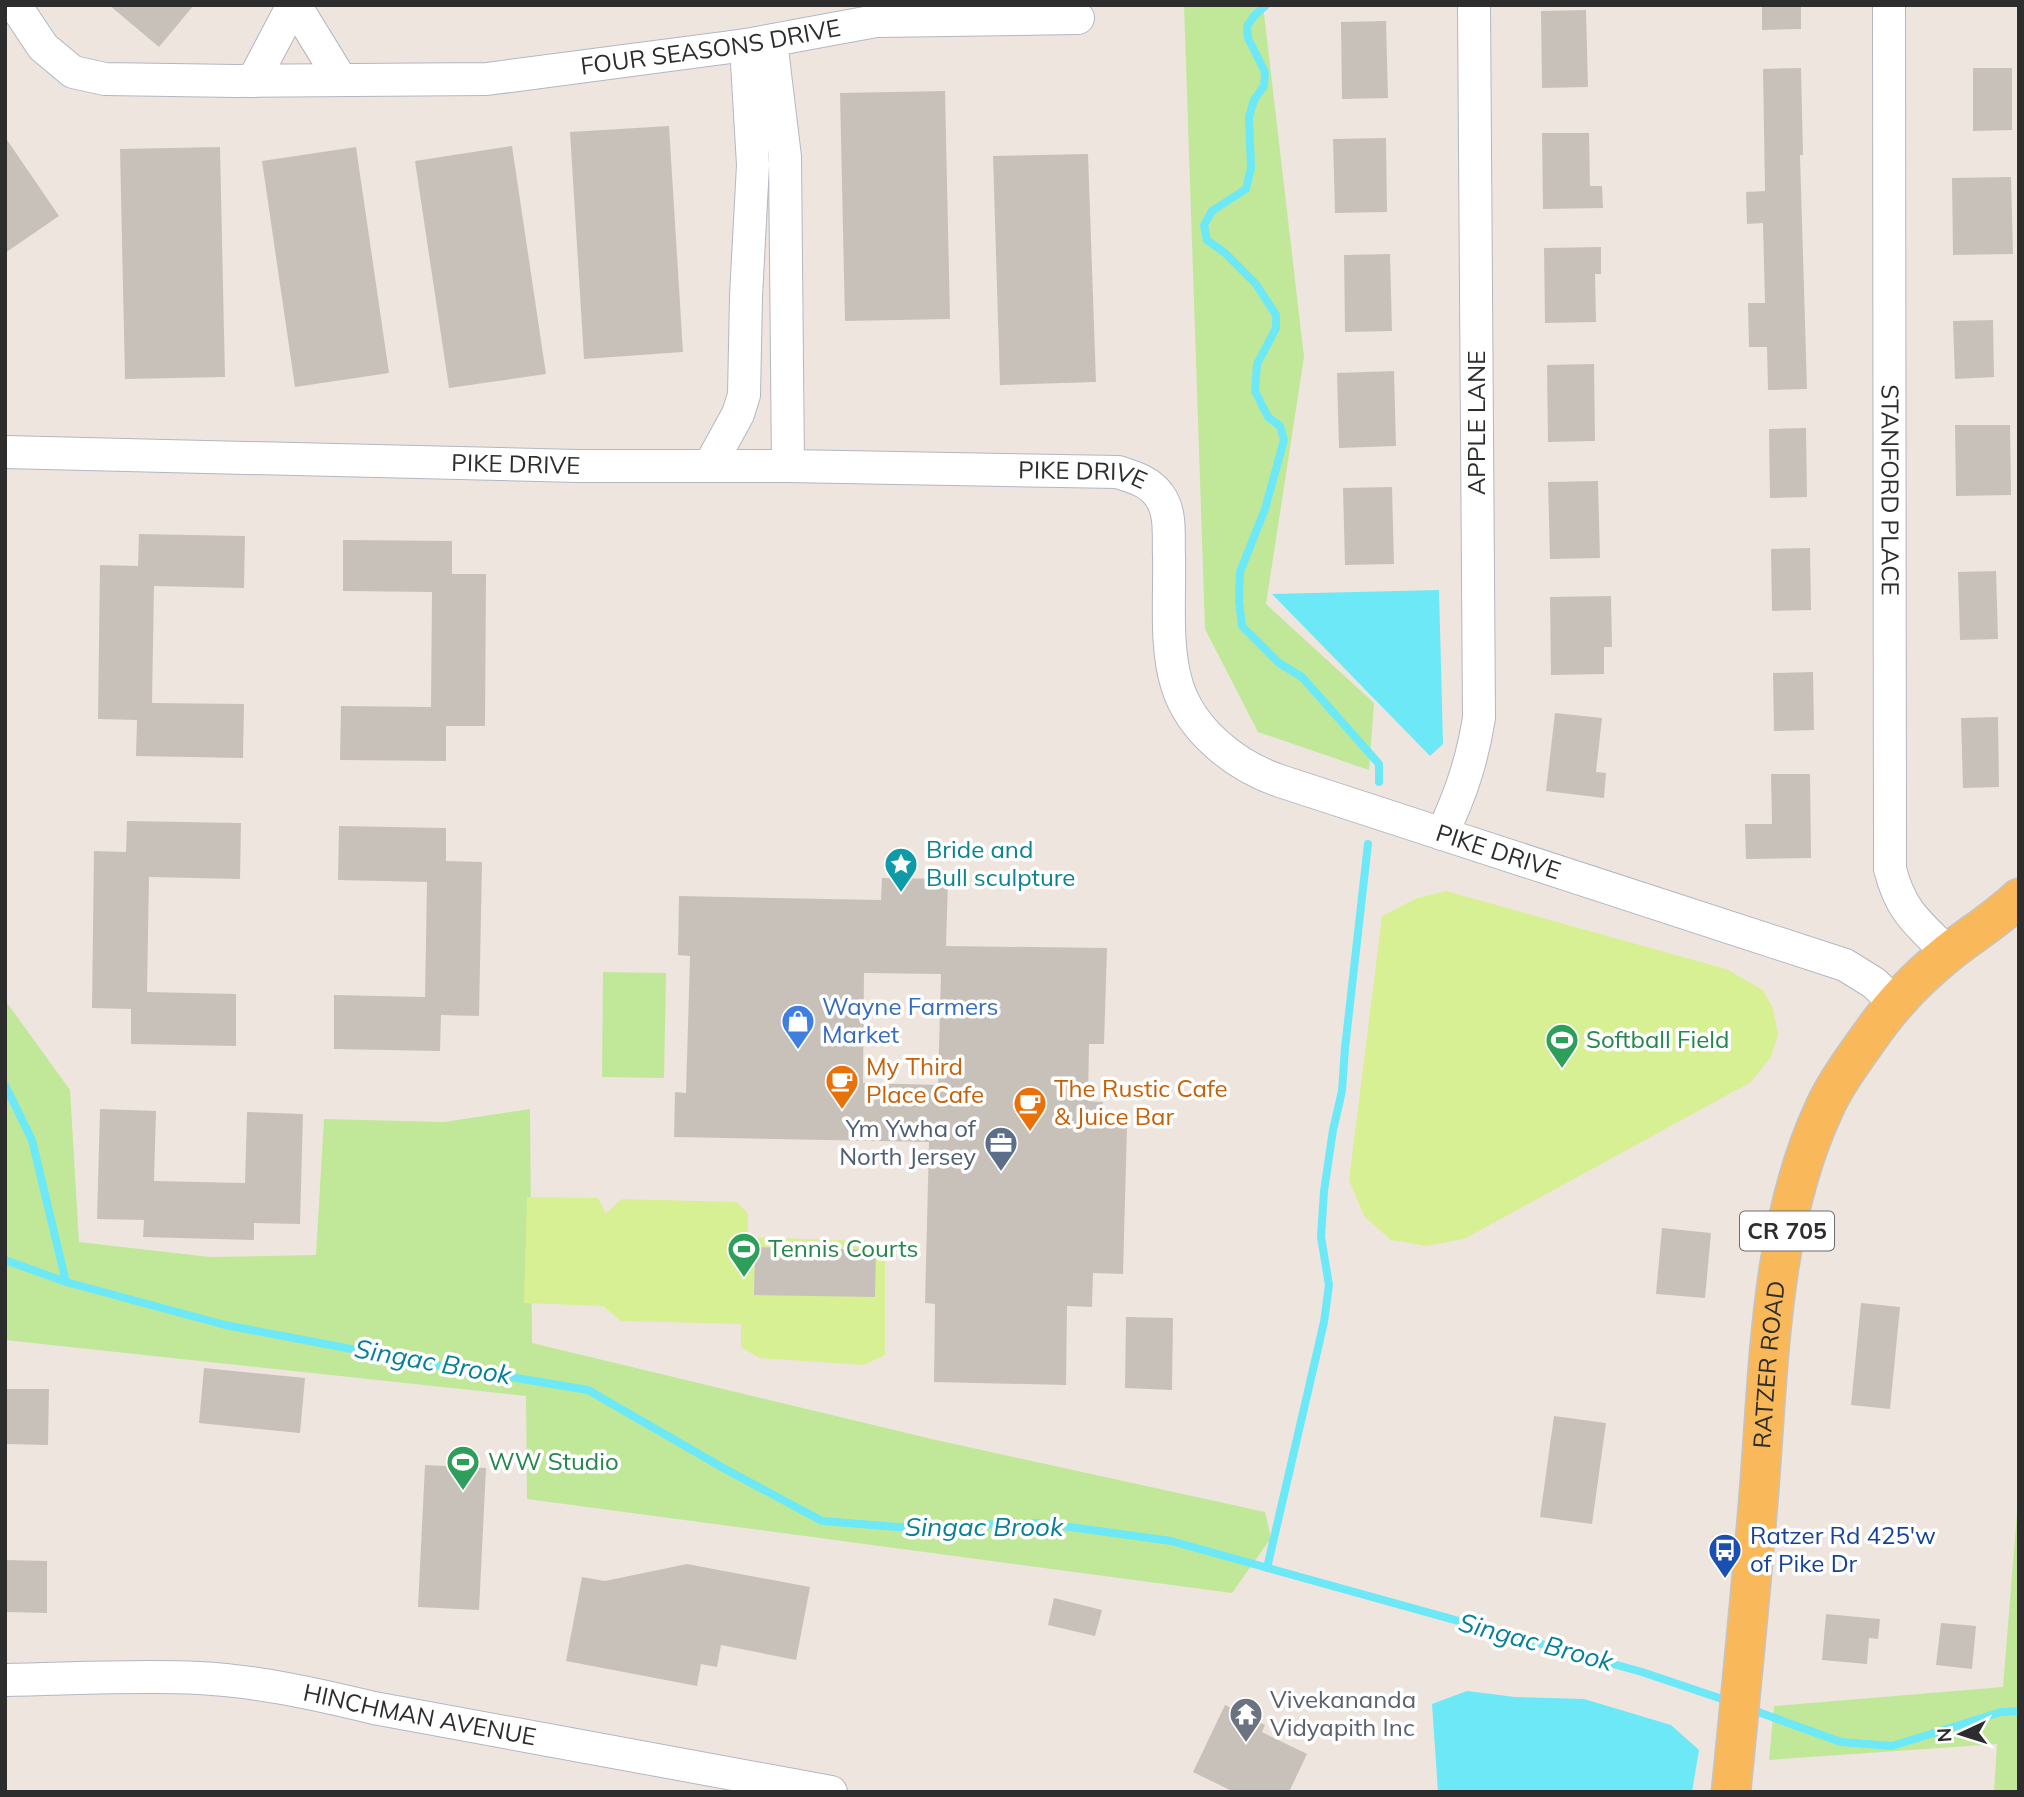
<svg xmlns="http://www.w3.org/2000/svg" width="2024" height="1797" font-family="Mulish,sans-serif">
<style>
.green{fill:#c1e899}
.pitch{fill:#d8f094}
.water{fill:#6de8f6}
.lines{fill:none;stroke-linecap:round;stroke-linejoin:round}
.stream{stroke:#6de8f6;stroke-width:8}
.building{fill:#c8c1ba;fill-rule:evenodd}
.minor-casing{stroke:#b3b7c1;stroke-width:34}
.major-casing{stroke:#c4c4c4;stroke-width:41}
.minor{stroke:#fff;stroke-width:32}
.major{stroke:#f9b95a;stroke-width:38}
.labels{text-anchor:middle;stroke-width:7;stroke-linejoin:round;paint-order:stroke}
.shield{fill:#fff;stroke:#6c6c6c;stroke-width:2}
.shield-label{font-size:23px;font-weight:bold;fill:#2d2d2d}
.street-label{font-size:24px;fill:#2d2d2d;stroke:#fff}
.culture-label{font-size:24px;fill:#0d838f;stroke:#fff;text-anchor:start}
.shop-label{font-size:24px;fill:#366cbe;stroke:#fff;text-anchor:start}
.leisure-label{font-size:24px;fill:#27864d;stroke:#fff;text-anchor:start}
.food-label{font-size:24px;fill:#c56008;stroke:#fff;text-anchor:start}
.service-label{font-size:24px;fill:#4e5e75;stroke:#fff;text-anchor:end}
.transit-label{font-size:24px;fill:#164399;stroke:#fff;text-anchor:start}
.worship-label{font-size:24px;fill:#5b616d;stroke:#fff;text-anchor:start}
.water-label{font-size:26px;font-style:italic;fill:#077f99;stroke:#fff}
</style>
<rect width="100%" height="100%" fill="#efe5df"/>
<path class="green" d="M 1184,5 L 1263,5 L 1304,357 L 1266,604 L 1374,703 L 1369,770 L 1258,732 L 1205,629 Z
M 603,972 L 666,973 L 664,1078 L 602,1077 Z
M 5,1000 L 70,1090 L 79,1242 L 210,1257 L 316,1255 L 324,1119 L 444,1122 L 530,1109 L 532,1343 L 936,1440 L 1265,1512 L 1271,1538 L 1232,1593 L 527,1499 L 526,1396 L 5,1340 Z
M 2019,1488 L 2019,1792 L 1994,1792 L 1997,1744 L 1769,1760 L 1774,1706 L 2003,1687 Z"/>
<path class="pitch" d="M 1446,891 L 1726,969 L 1763,990 L 1773,1008 L 1778,1035 L 1771,1057 L 1751,1082 L 1464,1239 L 1426,1246 L 1391,1240 L 1364,1216 L 1349,1180 L 1382,916 L 1417,898 Z
M 527,1197 L 598,1198 L 606,1213 L 622,1199 L 736,1202 L 748,1213 L 748,1237 L 868,1241 L 885,1252 L 885,1355 L 864,1365 L 760,1358 L 741,1347 L 741,1324 L 621,1321 L 603,1306 L 524,1303 Z"/>
<path class="water" d="M 1439,590 L 1443,744 L 1430,756 L 1272,594 Z
M 1467,1691 L 1515,1697 L 1584,1699 L 1671,1725 L 1699,1750 L 1692,1792 L 1438,1792 L 1432,1704 Z"/>
<g class="lines">
<path class="stream" d="M 1266,5 L 1254,16 L 1247,26 L 1248,38 L 1265,72 L 1264,86 L 1254,100 L 1249,117 L 1251,168 L 1246,189 L 1212,211 L 1204,225 L 1207,240 L 1225,253 L 1256,284 L 1276,315 L 1276,328 L 1257,364 L 1255,391 L 1268,417 L 1280,426 L 1284,440 L 1265,509 L 1240,572 L 1239,601 L 1242,626 L 1279,663 L 1302,677 L 1379,764 L 1379,782
M 5,1085 L 32,1140 L 66,1282
M 5,1260 L 66,1282 L 225,1325 L 420,1362 L 588,1390 L 725,1469 L 822,1521 L 898,1527 L 1041,1523 L 1171,1541 L 1642,1672 L 1731,1702
M 1267,1568 L 1324,1322 L 1329,1285 L 1321,1237 L 1324,1191 L 1333,1130 L 1342,1091 L 1345,1048 L 1368,844
M 1750,1709 L 1841,1742 L 1892,1746 L 2001,1712 L 2019,1711"/>
</g>
<path class="building" d="M 109,5 L 194,5 L 159,47 Z
M 1762,5 L 1801,5 L 1801,29 L 1762,30 Z
M 1586,10 L 1588,87 L 1542,88 L 1541,11 Z
M 1386,21 L 1388,98 L 1342,99 L 1341,22 Z
M 1801,68 L 1803,155 L 1800,155 L 1807,389 L 1768,390 L 1767,347 L 1749,347 L 1748,303 L 1765,303 L 1763,223 L 1747,224 L 1746,192 L 1765,191 L 1763,69 Z
M 1973,68 L 2012,68 L 2012,130 L 1973,131 Z
M 945,91 L 950,319 L 845,321 L 840,93 Z
M 669,126 L 683,352 L 584,359 L 570,132 Z
M 1542,133 L 1589,133 L 1590,186 L 1602,186 L 1603,208 L 1543,209 Z
M 5,137 L 59,216 L 5,253 Z
M 1386,138 L 1387,212 L 1335,213 L 1333,139 Z
M 512,146 L 546,374 L 449,388 L 415,161 Z
M 220,147 L 225,377 L 125,379 L 120,149 Z
M 356,147 L 389,373 L 295,387 L 262,161 Z
M 1088,154 L 1096,382 L 1000,385 L 993,156 Z
M 2011,177 L 2013,254 L 1953,255 L 1952,178 Z
M 1601,247 L 1601,274 L 1595,274 L 1596,322 L 1545,323 L 1544,248 Z
M 1390,254 L 1392,331 L 1345,332 L 1344,255 Z
M 1993,320 L 1994,377 L 1955,379 L 1953,321 Z
M 1594,364 L 1595,441 L 1548,442 L 1547,365 Z
M 1394,371 L 1396,446 L 1339,448 L 1337,373 Z
M 1955,425 L 2010,425 L 2011,495 L 1956,496 Z
M 1806,428 L 1807,497 L 1770,498 L 1769,429 Z
M 1598,481 L 1600,558 L 1550,559 L 1548,482 Z
M 1392,487 L 1394,564 L 1345,565 L 1343,488 Z
M 139,534 L 245,536 L 244,588 L 154,586 L 152,703 L 244,704 L 243,758 L 136,756 L 137,720 L 98,719 L 100,565 L 138,566 Z
M 343,540 L 452,541 L 452,574 L 486,574 L 485,726 L 446,726 L 446,761 L 340,760 L 341,706 L 431,707 L 432,592 L 343,591 Z
M 1810,548 L 1811,610 L 1772,611 L 1771,549 Z
M 1996,571 L 1998,639 L 1960,640 L 1958,572 Z
M 1611,596 L 1612,647 L 1604,647 L 1604,674 L 1551,675 L 1550,597 Z
M 1813,672 L 1814,730 L 1774,731 L 1773,673 Z
M 1555,713 L 1602,718 L 1596,772 L 1606,773 L 1604,798 L 1546,791 Z
M 1998,717 L 1999,787 L 1963,788 L 1961,718 Z
M 1771,774 L 1810,774 L 1811,858 L 1746,859 L 1745,824 L 1772,824 Z
M 127,821 L 241,823 L 240,879 L 149,877 L 147,992 L 236,994 L 236,1046 L 131,1044 L 131,1009 L 92,1008 L 94,851 L 126,852 Z
M 339,826 L 446,828 L 446,861 L 482,862 L 479,1016 L 441,1015 L 440,1051 L 334,1049 L 334,995 L 425,997 L 427,882 L 338,880 Z
M 882,878 L 948,879 L 946,946 L 1107,948 L 1104,1044 L 1089,1044 L 1088,1101 L 1103,1102 L 1102,1125 L 1127,1126 L 1123,1274 L 1093,1273 L 1092,1307 L 1067,1306 L 1066,1385 L 934,1382 L 935,1304 L 925,1303 L 929,1142 L 674,1137 L 675,1092 L 686,1093 L 690,956 L 678,955 L 679,896 L 881,900 ZM 864,973 L 941,974 L 938,1085 L 863,1083 Z
M 100,1109 L 156,1111 L 154,1181 L 245,1183 L 247,1112 L 303,1114 L 300,1224 L 254,1223 L 254,1240 L 143,1237 L 144,1220 L 97,1219 Z
M 1662,1228 L 1711,1233 L 1705,1298 L 1656,1294 Z
M 755,1247 L 876,1250 L 875,1297 L 754,1295 Z
M 1861,1303 L 1900,1307 L 1890,1409 L 1851,1405 Z
M 1126,1317 L 1173,1318 L 1172,1390 L 1125,1388 Z
M 204,1368 L 305,1378 L 300,1433 L 199,1423 Z
M 5,1389 L 49,1389 L 48,1445 L 5,1444 Z
M 1554,1416 L 1606,1423 L 1592,1524 L 1540,1517 Z
M 425,1465 L 486,1468 L 479,1610 L 418,1607 Z
M 5,1560 L 47,1561 L 47,1613 L 5,1612 Z
M 687,1564 L 810,1587 L 796,1660 L 721,1645 L 717,1667 L 701,1664 L 697,1686 L 566,1661 L 582,1577 L 605,1581 Z
M 1054,1598 L 1102,1610 L 1095,1636 L 1048,1625 Z
M 1826,1614 L 1880,1619 L 1878,1639 L 1869,1638 L 1867,1664 L 1822,1660 Z
M 1941,1623 L 1976,1626 L 1972,1669 L 1936,1665 Z
M 1225,1705 L 1265,1725 L 1262,1732 L 1307,1754 L 1289,1792 L 1234,1792 L 1193,1772 Z"/>
<g class="lines">
<defs>
<g id="minor">
<path id="s1" d="M 15,5 L 43,47 L 73,72 L 105,79 L 236,81 L 487,79 L 746,45 L 876,21 L 1078,18"/>
<path d="M 295,5 L 341,80"/>
<path id="s2" d="M 1889,5 L 1890,869 C 1901,912 1918,923 1948,953"/>
<path d="M 771,41 L 785,157 L 788,466"/>
<path d="M 253,81 L 293,5"/>
<path id="s3" d="M 5,452 L 578,466 L 788,466 L 1118,472 C 1133,477 1149,481 1159,495 C 1172,512 1168,537 1169,557 C 1170,597 1165,647 1177,685 C 1191,731 1236,766 1280,781 L 1845,965 L 1874,983 L 1895,1003"/>
<path d="M 710,465 L 738,414 L 744,395 L 746,296 L 753,165 L 746,45"/>
<path d="M 1442,834 C 1461,794 1472,761 1479,718 L 1474,5"/>
<path id="s4" d="M 5,1680 C 69,1679 135,1675 199,1678 C 258,1681 316,1694 374,1708 L 831,1792"/>
</g>
<g id="major">
<path id="s5" d="M 1731,1792 C 1741,1692 1751,1592 1759,1492 C 1769,1366 1770,1225 1824,1109 C 1836,1082 1858,1053 1875,1029 C 1895,1001 1922,974 1948,953 C 1972,934 1997,919 2019,898"/>
</g>
</defs>
<use href="#minor" class="minor-casing"/>
<use href="#major" class="major-casing"/>
<use href="#minor" class="minor"/>
<use href="#major" class="major"/>
</g>
<defs>
<symbol id="sight-pin" viewBox="-11 -11 22 30"><path d="M0 17L-7.5 6A9.5 9.5 0 1 1 7.5 6Z" fill="#0f9aa8" stroke="#fff"/><path d="M0-6L1.8-2.2L6-1.7L2.9 1.2L3.7 5.4L0 3.3L-3.7 5.4L-2.9 1.2L-6-1.7L-1.8-2.2Z" fill="#fff"/></symbol>
<symbol id="shop-pin" viewBox="-11 -11 22 30"><path d="M0 17L-7.5 6A9.5 9.5 0 1 1 7.5 6Z" fill="#3f7fe0" stroke="#fff"/><path d="M-5-2.5h2.3a2.7 3.5 0 0 1 5.4 0H5L5.5 6h-11ZM-1.5-2.5h3a1.5 2.3 0 0 0-3 0Z" fill="#fff"/></symbol>
<symbol id="stadium-pin" viewBox="-11 -11 22 30"><path d="M0 17L-7.5 6A9.5 9.5 0 1 1 7.5 6Z" fill="#2e9e5b" stroke="#fff"/><path d="M0-5a6.5 5 0 1 0 0 10a6.5 5 0 1 0 0-10ZM-3.5-1.8h7v3.6h-7Z" fill="#fff"/></symbol>
<symbol id="cafe-pin" viewBox="-11 -11 22 30"><path d="M0 17L-7.5 6A9.5 9.5 0 1 1 7.5 6Z" fill="#e8710a" stroke="#fff"/><path d="M-5.5-4.5H6V0H3Q3 3.5 0 3.5H-2.5Q-5.5 3.5-5.5 0ZM3-3.2v2h1.7v-2ZM-6 4.5H4V6H-6Z" fill="#fff"/></symbol>
<symbol id="office-pin" viewBox="-11 -11 22 30"><path d="M0 17L-7.5 6A9.5 9.5 0 1 1 7.5 6Z" fill="#5c6f8a" stroke="#fff"/><path d="M-6-3h4V-5.5h4V-3h4V5H-6ZM-1-4.5V-3h2v-1.5ZM-6 0V1H6V0Z" fill="#fff"/></symbol>
<symbol id="bus-pin" viewBox="-11 -11 22 30"><path d="M0 17L-7.5 6A9.5 9.5 0 1 1 7.5 6Z" fill="#1a4fb4" stroke="#fff"/><path d="M-5-6H5V4H4V6H2V4H-2V6H-4V4H-5ZM-3.5-4V0h7V-4ZM-3.5 1.2v1.5H-2V1.2ZM2 1.2v1.5H3.5V1.2Z" fill="#fff"/></symbol>
<symbol id="temple-pin" viewBox="-11 -11 22 30"><path d="M0 17L-7.5 6A9.5 9.5 0 1 1 7.5 6Z" fill="#6b7280" stroke="#fff"/><path d="M0-6L5-2H3V0L6.5 2.5H4V6H1.5V3h-3V6H-4V2.5H-6.5L-3 0V-2H-5Z" fill="#fff"/></symbol>
</defs>
<g fill-rule="evenodd">
<use href="#sight-pin" x="882" y="845" width="38" height="52"/>
<use href="#shop-pin" x="779" y="1002" width="38" height="52"/>
<use href="#stadium-pin" x="1543" y="1021" width="38" height="52"/>
<use href="#cafe-pin" x="823" y="1062" width="38" height="52"/>
<use href="#cafe-pin" x="1011" y="1084" width="38" height="52"/>
<use href="#office-pin" x="982" y="1124" width="38" height="52"/>
<use href="#stadium-pin" x="725" y="1230" width="38" height="52"/>
<use href="#stadium-pin" x="444" y="1443" width="38" height="52"/>
<use href="#bus-pin" x="1706" y="1531" width="38" height="52"/>
<use href="#temple-pin" x="1227" y="1695" width="38" height="52"/>
</g>
<g class="labels">
<rect class="shield" x="1740" y="1211.5" width="94" height="39" rx="5"/>
<g class="shield-label">
<text x="1787" y="1239">CR 705</text>
</g>
<g class="street-label">
<text dy="8" stroke="none"><textPath href="#s1" startOffset="730">FOUR SEASONS DRIVE</textPath></text>
<text transform="translate(1477 423) rotate(-90)" y="8">APPLE LANE</text>
<text dy="8" stroke="none"><textPath href="#s3" startOffset="511">PIKE DRIVE</textPath></text>
<text dy="8" stroke="none"><textPath href="#s3" startOffset="1078">PIKE DRIVE</textPath></text>
<text dy="8" stroke="none"><textPath href="#s2" startOffset="485">STANFORD PLACE</textPath></text>
<text dy="8" stroke="none"><textPath href="#s3" startOffset="1729">PIKE DRIVE</textPath></text>
<text dy="8" stroke="none"><textPath href="#s5" startOffset="429">RATZER ROAD</textPath></text>
<text dy="8" stroke="none"><textPath href="#s4" startOffset="418">HINCHMAN AVENUE</textPath></text>
</g>
<g class="culture-label">
<text x="926" y="858">Bride and<tspan x="926" dy="28">Bull sculpture</tspan></text>
</g>
<g class="shop-label">
<text x="822" y="1015">Wayne Farmers<tspan x="822" dy="28">Market</tspan></text>
</g>
<g class="leisure-label">
<text x="1586" y="1048">Softball Field</text>
<text x="768" y="1257">Tennis Courts</text>
<text x="488" y="1470">WW Studio</text>
</g>
<g class="food-label">
<text x="866" y="1075">My Third<tspan x="866" dy="28">Place Cafe</tspan></text>
<text x="1054" y="1097">The Rustic Cafe<tspan x="1054" dy="28">&amp; Juice Bar</tspan></text>
</g>
<g class="service-label">
<text x="976" y="1137">Ym Ywha of<tspan x="976" dy="28">North Jersey</tspan></text>
</g>
<g class="transit-label">
<text x="1750" y="1544">Ratzer Rd 425'w<tspan x="1750" dy="28">of Pike Dr</tspan></text>
</g>
<g class="worship-label">
<text x="1270" y="1708">Vivekananda<tspan x="1270" dy="28">Vidyapith Inc</tspan></text>
</g>
<g class="water-label">
<text transform="translate(433 1362) rotate(10)" y="9">Singac Brook</text>
<text x="984" y="1536">Singac Brook</text>
<text transform="translate(1536 1642) rotate(15)" y="9">Singac Brook</text>
</g>
</g>
<rect width="2024" height="1797" fill="none" stroke="#2d2d2d" stroke-width="14"/>
<g transform="translate(1961 1734) rotate(266)" stroke="#ffffff" stroke-width="5" paint-order="stroke">
<path d="M0-5L12 26L0 18L-12 26Z" fill="#2d2d2d"/>
<text y="-10" font-size="19" font-weight="bold" text-anchor="middle" fill="#2d2d2d">N</text>
</g>
</svg>
